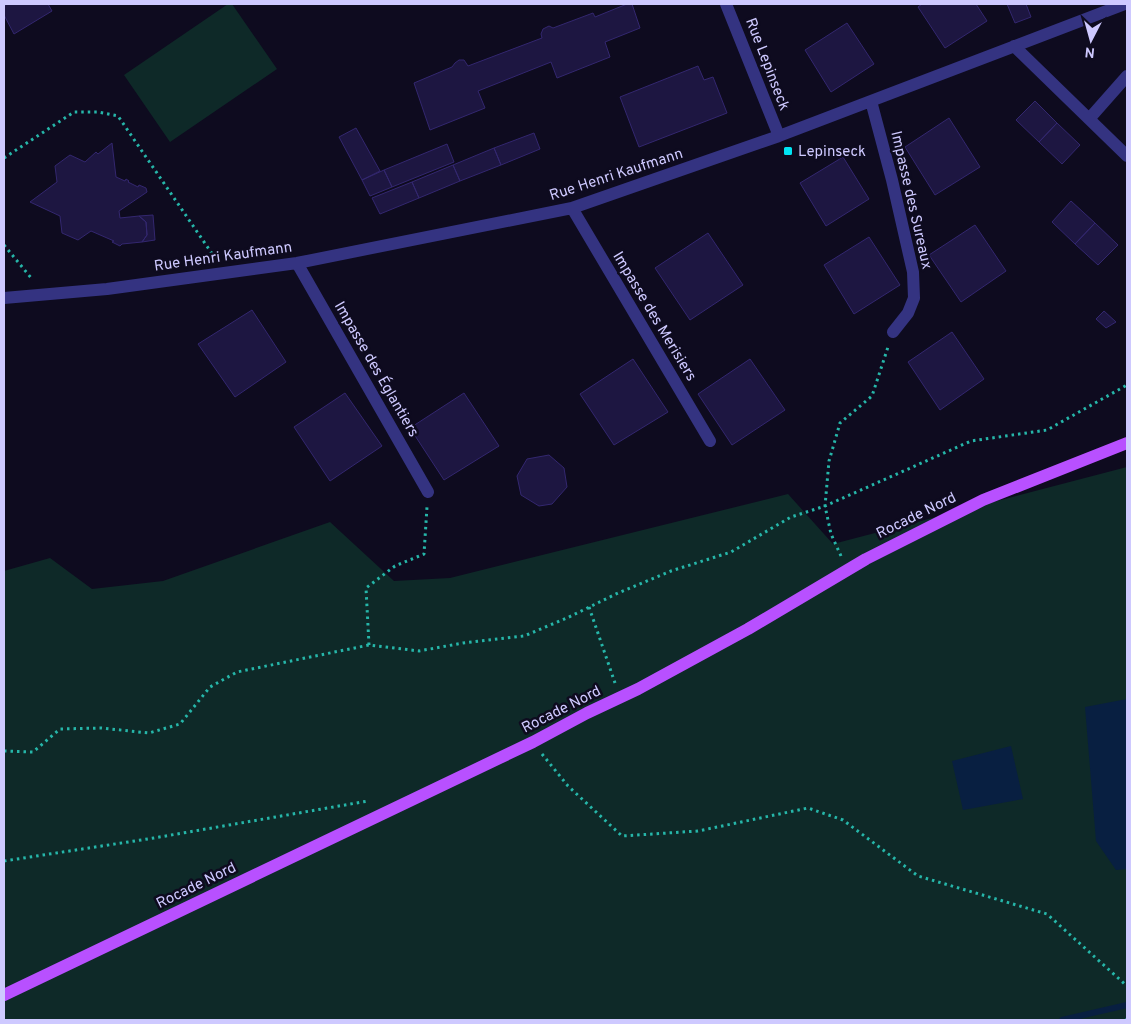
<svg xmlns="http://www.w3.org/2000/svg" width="1131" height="1024" font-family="Overpass,sans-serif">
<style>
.green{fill:#0e2928}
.water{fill:#081f41}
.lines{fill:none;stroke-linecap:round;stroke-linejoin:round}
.stream{stroke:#081f41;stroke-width:6}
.building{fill:#1d1641;stroke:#33276f}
.path{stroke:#26b6a9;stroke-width:3;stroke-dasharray:2.5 4;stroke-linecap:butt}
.minor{stroke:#343381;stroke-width:12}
.major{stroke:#b850ff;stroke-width:12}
.poi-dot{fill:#00e4f4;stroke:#0e0b1f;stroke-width:2}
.labels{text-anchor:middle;stroke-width:5;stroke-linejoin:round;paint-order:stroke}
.street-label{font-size:15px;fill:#cec9ff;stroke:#0e0b1f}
.poi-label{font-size:15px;fill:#cec9ff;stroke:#0e0b1f;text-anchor:start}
</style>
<rect width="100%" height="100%" fill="#0e0b1f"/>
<path class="green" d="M 228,4 L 232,4 L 277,69 L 170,142 L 124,75 Z
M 1127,467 L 1127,1020 L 4,1020 L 4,571 L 50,558 L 92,589 L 163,581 L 330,522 L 394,581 L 450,578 L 788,494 L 833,544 Z"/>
<path class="water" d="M 1127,699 L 1127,869 L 1116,870 L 1096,841 L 1085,707 Z
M 1011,746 L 1023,799 L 963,810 L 952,761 Z"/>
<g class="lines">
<path class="stream" d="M 1062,1020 L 1127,1005"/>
</g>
<path class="building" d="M 7,4 L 48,4 L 52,11 L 14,34 L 4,15 L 4,6 Z
M 627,4 L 632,4 L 640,28 L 605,42 L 610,57 L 557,78 L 551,62 L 478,91 L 485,108 L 430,130 L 414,83 L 452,67 L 455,63 L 459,60 L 464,60 L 468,66 L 542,38 L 541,34 L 543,29 L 549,26 L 553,28 L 593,13 L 595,17 Z
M 922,4 L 976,4 L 987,21 L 945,48 L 918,7 Z
M 1007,4 L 1026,4 L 1031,17 L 1015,23 Z
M 847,23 L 874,64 L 831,92 L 805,50 Z
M 698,66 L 704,80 L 713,77 L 727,113 L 639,147 L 620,97 Z
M 1035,101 L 1057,123 L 1039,142 L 1016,120 Z
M 949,118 L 980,167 L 935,195 L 905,147 Z
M 1057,123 L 1080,145 L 1062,164 L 1039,142 Z
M 356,128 L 380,171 L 362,180 L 339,137 Z
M 534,133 L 540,149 L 501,165 L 494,148 Z
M 112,143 L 116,177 L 125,181 L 126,179 L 129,181 L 128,182 L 138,187 L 139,185 L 146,188 L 147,192 L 119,211 L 120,218 L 139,216 L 146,222 L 147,235 L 142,242 L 122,244 L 120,246 L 112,242 L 114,241 L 91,231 L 78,240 L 62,233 L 60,216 L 30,202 L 57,182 L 55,166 L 70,155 L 85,162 L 96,152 L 98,154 Z
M 447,144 L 454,162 L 392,187 L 384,170 Z
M 494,148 L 501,165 L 460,181 L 453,165 Z
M 843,157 L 869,199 L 826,226 L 800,183 Z
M 453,165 L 460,181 L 419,198 L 412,182 Z
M 384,170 L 392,187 L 370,196 L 362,180 Z
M 412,182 L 419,198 L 380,214 L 372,198 Z
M 1071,201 L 1095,223 L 1075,244 L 1052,222 Z
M 153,215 L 155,240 L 142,242 L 147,235 L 146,222 L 139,216 Z
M 1095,223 L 1118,245 L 1098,265 L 1075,244 Z
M 975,225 L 1006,271 L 961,302 L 929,255 Z
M 708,233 L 743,285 L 690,320 L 655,268 Z
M 869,237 L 900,285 L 854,314 L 824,265 Z
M 252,310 L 286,362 L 235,397 L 198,344 Z
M 1104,311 L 1116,322 L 1106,328 L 1096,319 Z
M 952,332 L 984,379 L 940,410 L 908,362 Z
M 633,359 L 668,412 L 614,445 L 580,394 Z
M 750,359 L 785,410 L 732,445 L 698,394 Z
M 345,393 L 382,446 L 330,481 L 294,427 Z
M 464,393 L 499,446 L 444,480 L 410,428 Z
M 549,455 L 564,468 L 567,487 L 552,504 L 539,506 L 521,495 L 517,476 L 527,459 Z"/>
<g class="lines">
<path class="path" d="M 4,158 L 74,112 L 98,112 L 118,116 L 215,258
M 4,245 L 32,279
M 841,556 L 831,534 L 825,506 L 829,461 L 840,423 L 872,396 L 888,347
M 589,607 L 615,683
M 369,645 L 366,588 L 395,566 L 424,554 L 427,507
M 4,751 L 33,752 L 60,729 L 101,728 L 149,733 L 180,724 L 210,687 L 237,672 L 369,645 L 419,651 L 463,643 L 524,636 L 567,618 L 618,593 L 671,571 L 731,552 L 791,517 L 825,506 L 971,441 L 1047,430 L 1127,385
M 542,754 L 568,786 L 622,836 L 698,831 L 808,808 L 843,820 L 918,876 L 1047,914 L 1127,986
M 4,861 L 154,838 L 368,801
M 1125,1020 L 1127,1020"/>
<path class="minor" d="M 726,4 L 779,136
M 1014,46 L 1127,156
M 871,101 L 892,180 L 913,272 L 914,298 L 908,313 L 893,332
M 1089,119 L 1127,76
M 572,208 L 710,441
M 297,263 L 428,492
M 4,298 L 107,289 L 297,263 L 572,208 L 779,136 L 1125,4"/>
<path class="major" d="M 4,995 L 533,742 L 587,713 L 638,689 L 748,629 L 866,559 L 983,500 L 1127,443"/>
</g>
<rect class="poi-dot" x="783" y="146" width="10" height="10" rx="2.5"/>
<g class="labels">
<g class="street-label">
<text transform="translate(768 64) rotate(69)" y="5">Rue Lepinseck</text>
<text transform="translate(616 174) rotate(-18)" y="5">Rue Henri Kaufmann</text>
<text transform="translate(912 200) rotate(77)" y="5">Impasse des Sureaux</text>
<text transform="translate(223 256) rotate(-8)" y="5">Rue Henri Kaufmann</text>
<text transform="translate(655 316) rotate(59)" y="5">Impasse des Merisiers</text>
<text transform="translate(377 369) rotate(60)" y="5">Impasse des Églantiers</text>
<text transform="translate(916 515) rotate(-26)" y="5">Rocade Nord</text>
<text transform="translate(561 709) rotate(-27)" y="5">Rocade Nord</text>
<text transform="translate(196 885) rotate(-26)" y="5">Rocade Nord</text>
</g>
<g class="poi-label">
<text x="798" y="156">Lepinseck</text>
</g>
</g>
<rect width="1131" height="1024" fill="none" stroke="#cec9ff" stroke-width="10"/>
<g transform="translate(1091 40) rotate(186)" stroke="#0e0b1f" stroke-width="4" paint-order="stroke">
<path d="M0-4L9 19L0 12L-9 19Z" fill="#cec9ff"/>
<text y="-8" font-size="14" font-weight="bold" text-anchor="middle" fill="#cec9ff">N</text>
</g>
</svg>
